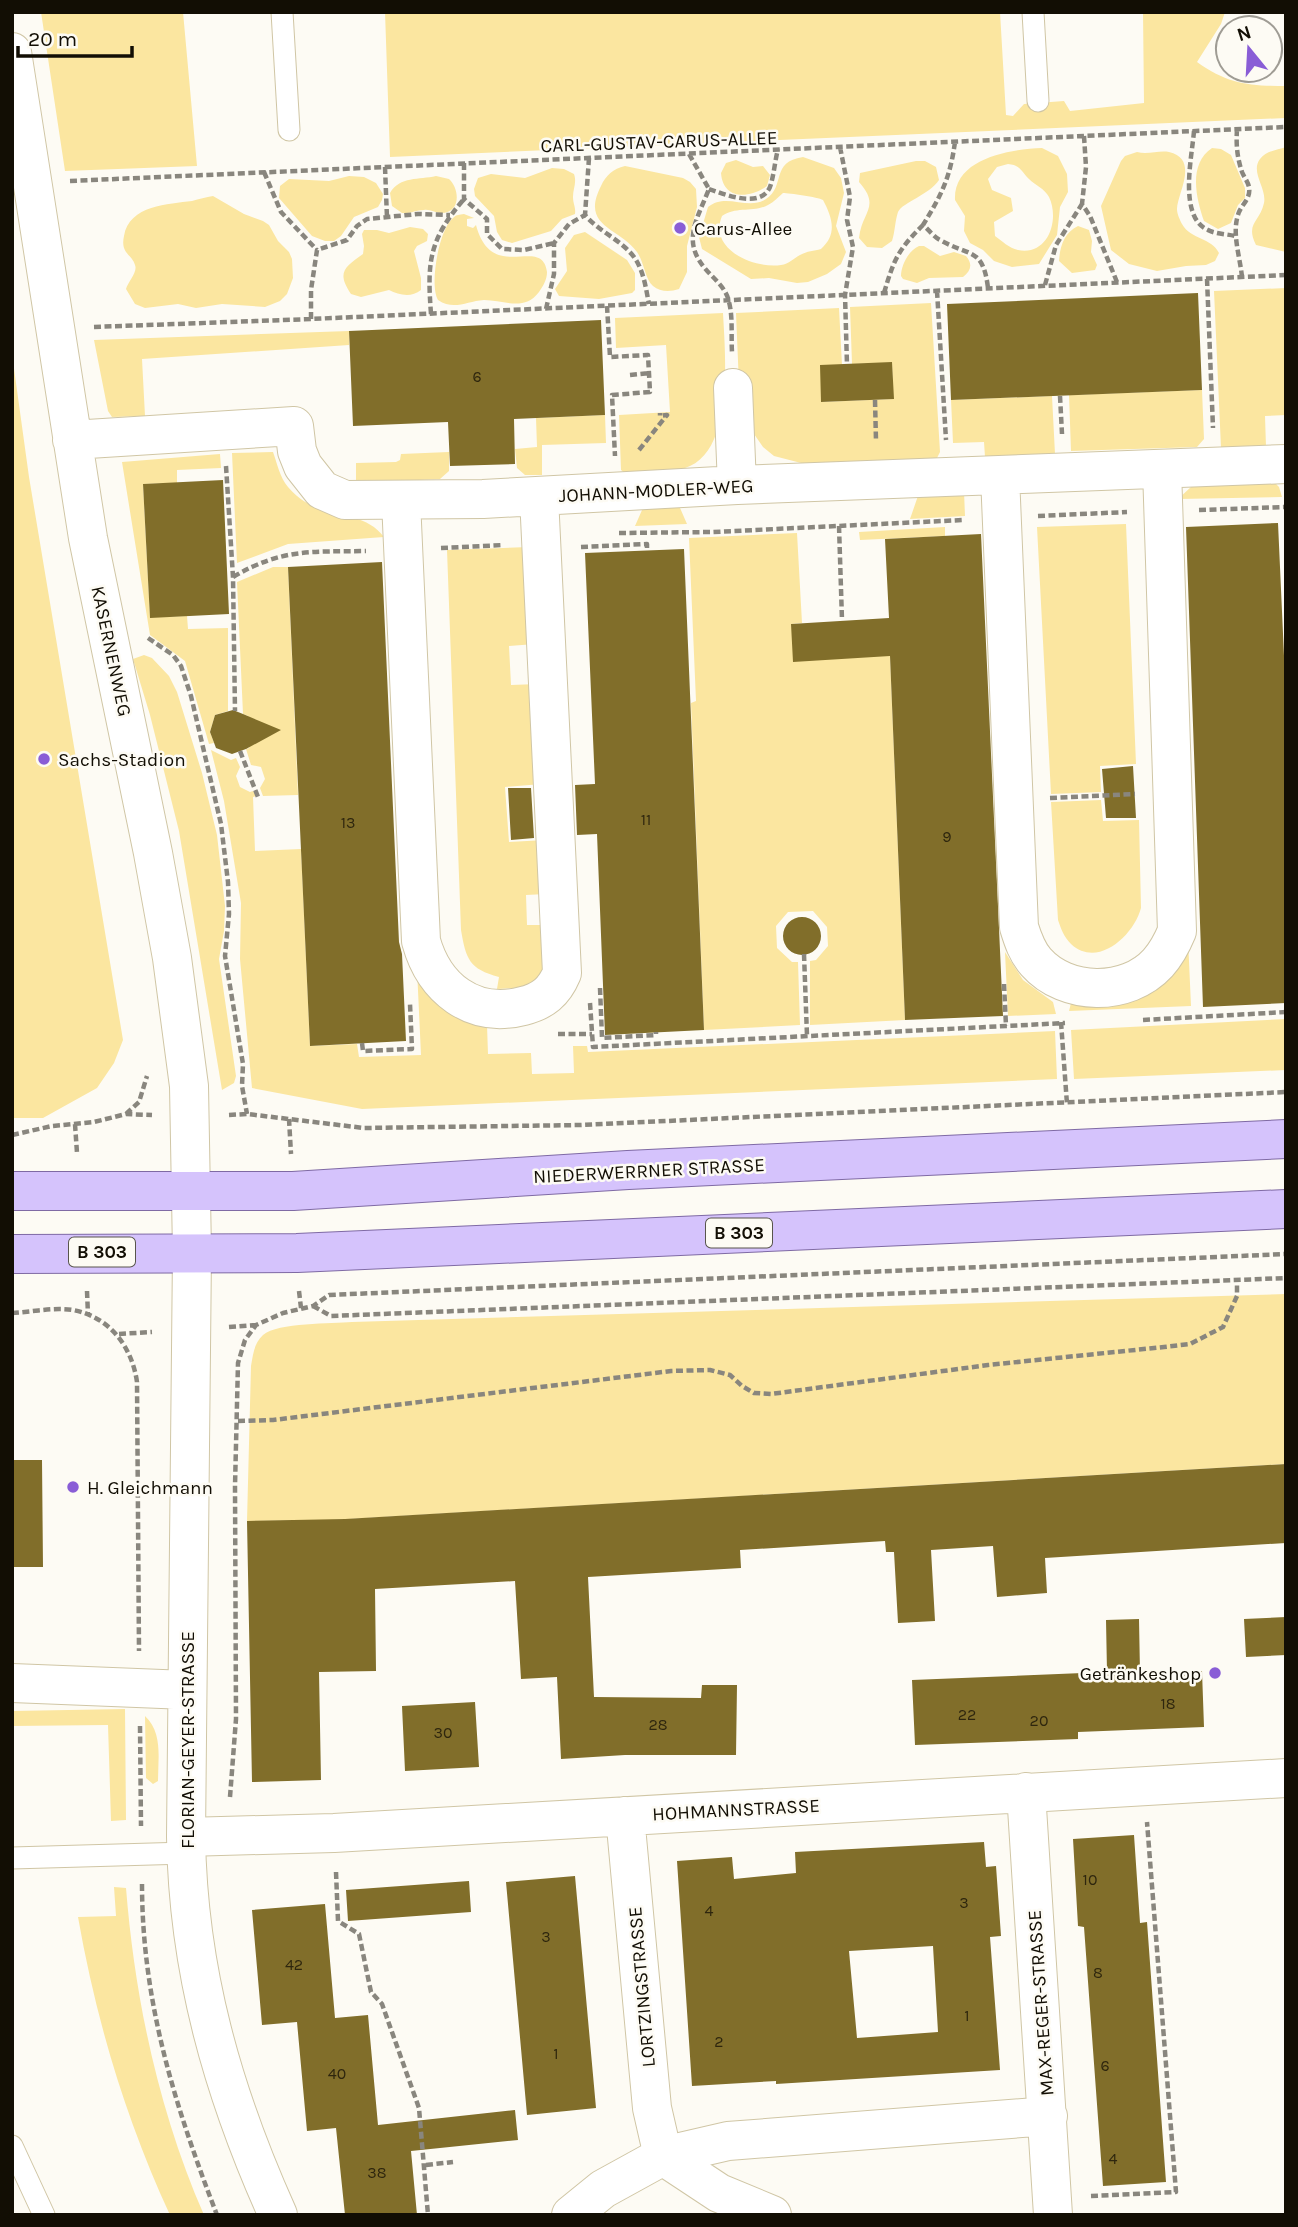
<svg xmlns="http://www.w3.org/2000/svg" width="1298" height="2227" font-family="Karla,sans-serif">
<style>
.green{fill:#fbe6a0;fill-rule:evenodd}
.building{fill:#816e2a;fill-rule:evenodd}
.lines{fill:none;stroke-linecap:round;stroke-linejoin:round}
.lane-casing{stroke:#d0c6a5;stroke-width:23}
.street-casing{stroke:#d0c6a5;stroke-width:40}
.primary-casing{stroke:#7f6aa4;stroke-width:40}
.path{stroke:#89867e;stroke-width:4.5;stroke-dasharray:7 3.5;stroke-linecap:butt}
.lane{stroke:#fff;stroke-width:21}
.street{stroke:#fff;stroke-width:38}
.primary{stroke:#d5c3fc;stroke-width:38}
.poi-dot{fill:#895dd6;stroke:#fdfbf4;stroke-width:2.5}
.labels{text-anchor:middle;stroke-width:5;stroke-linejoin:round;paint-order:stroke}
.number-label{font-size:16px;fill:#2e260e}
.shield{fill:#fdfbf4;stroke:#58554c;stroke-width:2}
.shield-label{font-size:18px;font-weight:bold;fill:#120e04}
.street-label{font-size:19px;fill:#120e04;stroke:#fdfbf4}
.poi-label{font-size:19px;fill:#120e04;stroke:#fdfbf4;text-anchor:start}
</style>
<rect width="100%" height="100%" fill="#fdfbf4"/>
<path class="green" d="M 41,12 L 183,12 L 197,166 L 65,171 Z
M 385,12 L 1000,12 L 1006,115 L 1013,116 L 1024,104 L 1064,101 L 1070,111 L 1144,103 L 1143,12 L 1225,12 L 1221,24 L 1197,62 C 1228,84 1248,86 1286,86 L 1286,118 L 390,157 Z
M 1286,147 L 1286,252 L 1256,245 C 1245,223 1260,222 1264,203 C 1267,188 1250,172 1260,159 C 1266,151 1277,150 1286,147 Z
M 1042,148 L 1058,156 L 1067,174 L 1068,192 L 1060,207 L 1057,235 L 1039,264 L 1012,267 L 994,261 L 983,250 L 970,243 L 964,231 L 965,216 L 955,200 C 953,158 1011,149 1042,148 ZM 1008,164 C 1020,165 1021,171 1029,179 C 1035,185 1045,189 1049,197 C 1060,220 1048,256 1018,250 C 1009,248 1002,241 995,236 L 994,222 L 1013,211 L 1011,198 L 992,190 L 988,179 L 997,167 Z
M 1212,148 L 1221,149 L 1231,155 L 1245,188 L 1245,198 L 1238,205 L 1231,223 L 1218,229 L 1204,221 C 1196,198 1188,164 1212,148 Z
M 1137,152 C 1148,155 1159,150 1169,152 C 1200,159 1177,194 1177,209 C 1177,214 1180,220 1182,224 C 1191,240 1211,237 1219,253 L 1215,261 L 1206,265 L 1186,266 L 1157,271 L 1129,264 L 1111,250 L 1101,206 L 1121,161 L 1125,156 Z
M 803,157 L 834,168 L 841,178 L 844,193 L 836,226 L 846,252 L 841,264 L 827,274 L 808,282 L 797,283 L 769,278 L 751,279 L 702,249 L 699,237 L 708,207 C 726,192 748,211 766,199 C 786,186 770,162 803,157 ZM 783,193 C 789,193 818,197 823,200 C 832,217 838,234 821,249 C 814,251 807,251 800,255 C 794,258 789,264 781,265 C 755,269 708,250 722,216 C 736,206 753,213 768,205 C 774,202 778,197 783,193 Z
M 736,160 L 753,167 L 763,166 L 770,175 L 767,186 C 749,199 723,200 721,173 L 726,163 Z
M 916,161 L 925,161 L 936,167 L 939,180 C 929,195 903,202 898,212 C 895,221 895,232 892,241 L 882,248 L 867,247 L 859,238 C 862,211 881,207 859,182 L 860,173 Z
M 625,166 L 683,178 L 690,182 L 696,189 L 697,207 L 687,246 L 687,272 L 679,289 C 670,292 660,292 653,286 C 645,279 644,262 637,252 C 619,227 580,227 601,186 C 606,175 613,169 625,166 Z
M 552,168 L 564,169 L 574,174 C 577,183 573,188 573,197 C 573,204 576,207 575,214 L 562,219 L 551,231 L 512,243 L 502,240 L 497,232 L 494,216 L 475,196 L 474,189 L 478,178 L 491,174 L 525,178 Z
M 349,176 L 364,177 L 376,183 L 383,194 L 382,200 L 378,207 L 354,217 L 341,236 L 334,241 L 325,241 L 312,236 L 279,198 L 280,186 L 289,179 L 329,181 Z
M 436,176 L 449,179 C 460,189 461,213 441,213 C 435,213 430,209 424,210 C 416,210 410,214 402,213 L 392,206 L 390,193 C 400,176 419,180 436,176 Z
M 213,196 L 244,214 L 263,221 L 269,225 L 278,241 L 289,252 L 292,259 L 293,278 L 287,294 L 280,301 L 265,307 L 222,304 L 196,308 L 178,304 L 145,308 L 135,304 L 126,289 C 128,282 138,272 135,265 C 132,254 120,254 124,236 C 129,205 169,204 192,201 C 199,199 206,197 213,196 Z
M 464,214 L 474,218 L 467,219 L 467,226 L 473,228 L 476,225 C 492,285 542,234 547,272 C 547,280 543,286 539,292 C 524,312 504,300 484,300 C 467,301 454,311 438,300 C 429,285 439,229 453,218 C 457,214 459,215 464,214 Z
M 1078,226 L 1089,230 L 1092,241 L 1091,252 L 1097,265 L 1095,270 L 1072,273 L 1059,261 C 1060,246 1064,233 1078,226 Z
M 410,227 L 423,229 L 428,234 L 427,241 L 417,246 L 414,251 L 421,278 L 421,290 C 411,298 399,295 389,290 L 361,297 L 351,294 C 336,272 345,267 363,254 L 364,246 L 362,234 L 364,230 L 377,230 L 389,233 Z
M 585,232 L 627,260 L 635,273 L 635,290 L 632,293 L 599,299 L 559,296 L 555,289 L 567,271 L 565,248 L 574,235 Z
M 919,246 L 924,246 L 940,256 L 954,252 L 966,256 C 973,264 971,271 963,277 L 929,278 L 917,283 L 903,279 L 901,276 C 901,265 909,250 919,246 Z
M 1286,288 L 1286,415 L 1265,416 L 1266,447 L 1221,448 L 1214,291 Z
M 931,303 L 940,452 L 936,460 L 805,464 L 774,456 L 763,447 L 754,434 L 739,385 L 736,313 L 839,308 L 842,365 L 821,402 L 893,399 L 892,363 L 852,364 L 850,307 Z
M 723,313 C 725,353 734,446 690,466 C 671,475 646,472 625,473 L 621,470 L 619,415 L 670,412 L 666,345 L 616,348 L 615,318 Z
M 349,331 L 349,345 L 142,359 L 145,416 L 112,417 L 108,411 L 94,340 Z
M 12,354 L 29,477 L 123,1040 L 114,1063 L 97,1088 L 43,1118 L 12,1118 Z
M 1202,390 L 1204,439 L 1197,447 L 1071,451 L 1069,395 Z
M 1052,396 L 1055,454 L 985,457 L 984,442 L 953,443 L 951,400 Z
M 605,415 L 606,443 L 542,445 L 542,475 L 525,475 L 517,468 L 515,449 L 537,447 L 536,418 Z
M 273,452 C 277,463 280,478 288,487 C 318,523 361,506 384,537 L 288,544 L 237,563 L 232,453 Z
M 449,452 L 449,471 L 440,479 L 356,483 L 356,463 L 396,462 L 400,460 L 401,454 Z
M 220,454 L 221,468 L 177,470 L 177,483 L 143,484 L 150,617 L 187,616 L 188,629 L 228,628 L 228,711 L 215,715 L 210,732 L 214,743 L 209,744 L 185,661 L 150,635 L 122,462 Z
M 1271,479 L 1279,487 L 1282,497 L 1178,499 L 1191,487 Z
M 964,491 L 965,516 L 910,519 L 919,493 Z
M 646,501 L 677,501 L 687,524 L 635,526 Z
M 1126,524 L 1136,764 L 1100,766 L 1101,792 L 1051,794 L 1037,527 Z
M 945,527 L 945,536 L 860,540 L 859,532 Z
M 797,533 L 802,623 L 791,624 L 890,656 L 905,1020 L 810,1025 L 810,961 L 816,960 L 828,946 L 827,927 L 813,911 L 788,912 L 776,926 L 777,948 L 792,962 L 798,962 L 800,1025 L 704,1030 L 691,703 L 696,701 L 689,538 Z
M 529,547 L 535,644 L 509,646 L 511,685 L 538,684 L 542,784 L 505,787 L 509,842 L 545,840 L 546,894 L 526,895 L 527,925 L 547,925 L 547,970 L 529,987 L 497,989 L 499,977 C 469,969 466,959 461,930 L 447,550 Z
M 273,567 L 288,567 L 298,795 L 263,796 L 260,788 L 265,779 L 261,767 L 251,765 L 246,749 L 249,748 L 254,732 L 248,716 L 243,714 L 237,582 Z
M 144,655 L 152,658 L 169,676 L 177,692 L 202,773 L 217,835 L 225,906 L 224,931 L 219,959 L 236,1076 L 234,1083 L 222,1090 L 179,831 L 150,715 L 133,659 Z
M 211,750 L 231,760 L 236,758 L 240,767 L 236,776 L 240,787 L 250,792 L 253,791 L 256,796 L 253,797 L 255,851 L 301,849 L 310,1046 L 357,1044 L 359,1057 L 421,1055 L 417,969 L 487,1025 L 488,1054 L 531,1053 L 532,1074 L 574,1073 L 573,1046 L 587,1046 L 588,1052 L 1055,1031 L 1057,1079 L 362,1109 L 252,1088 L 240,959 L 241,903 L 224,801 Z
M 1101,800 L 1103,821 L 1139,820 L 1141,908 C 1134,935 1098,969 1071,944 C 1064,937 1061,929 1058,920 L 1051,802 Z
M 1188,939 L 1191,1006 L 1069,1011 L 1072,999 Z
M 1005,952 L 1023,980 L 1053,1002 L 1056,1014 L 1008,1016 Z
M 1286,1019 L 1286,1070 L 1074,1079 L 1071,1030 Z
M 1286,1294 L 1286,1464 L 332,1520 L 247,1521 L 251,1366 C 253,1355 254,1343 263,1335 C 278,1322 332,1324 352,1322 Z
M 125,1709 L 126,1820 L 111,1821 L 108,1725 L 12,1726 L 12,1711 Z
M 145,1716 C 163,1733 158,1758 158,1781 L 153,1784 L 146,1778 Z
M 114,1887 L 126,1888 C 135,2000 159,2112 204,2215 L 170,2215 C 126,2120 96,2020 78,1917 L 116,1916 Z"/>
<path class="building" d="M 1198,293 L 1202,390 L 951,400 L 947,304 Z
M 601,320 L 605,415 L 514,419 L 515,464 L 450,466 L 448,422 L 353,426 L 349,331 Z
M 892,362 L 894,399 L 821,402 L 820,365 Z
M 223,480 L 229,614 L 150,618 L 143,484 Z
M 1278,523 L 1286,700 L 1286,1003 L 1203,1007 L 1186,527 Z
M 981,534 L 1003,1016 L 905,1020 L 890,656 L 793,662 L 791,624 L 889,618 L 885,539 Z
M 684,549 L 704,1030 L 605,1035 L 597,834 L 577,835 L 575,785 L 595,784 L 585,553 Z
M 382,562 L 399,942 L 402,954 L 406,1041 L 310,1046 L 288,567 Z
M 233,710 L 243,714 L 281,730 L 246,749 L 232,754 L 216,748 L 210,732 L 215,715 Z
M 1133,766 L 1136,818 L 1106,818 L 1102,769 Z
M 508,788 L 531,788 L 534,838 L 511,840 Z
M783 936a19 19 0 1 1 38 0a19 19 0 1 1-38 0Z
M 12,1460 L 42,1460 L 43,1567 L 12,1567 Z
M 1286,1464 L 1286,1543 L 1045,1558 L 1047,1593 L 997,1597 L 993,1546 L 931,1550 L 935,1621 L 898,1623 L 894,1552 L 886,1552 L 885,1541 L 740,1550 L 741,1568 L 588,1577 L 594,1697 L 701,1698 L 702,1685 L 737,1685 L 736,1755 L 625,1755 L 561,1759 L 557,1677 L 521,1679 L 515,1581 L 375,1589 L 376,1671 L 319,1672 L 321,1780 L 252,1782 L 247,1521 L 345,1519 Z
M 1286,1617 L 1286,1655 L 1246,1657 L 1244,1619 Z
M 1139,1619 L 1140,1673 L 1202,1671 L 1204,1727 L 1078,1732 L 1078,1739 L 915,1745 L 912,1680 L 1107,1672 L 1106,1620 Z
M 475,1702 L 479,1767 L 405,1771 L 402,1706 Z
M 1134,1835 L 1140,1923 L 1147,1922 L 1166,2182 L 1103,2186 L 1084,1927 L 1078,1926 L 1073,1839 Z
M 984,1842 L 986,1867 L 996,1866 L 1001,1936 L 990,1937 L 1000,2070 L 776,2084 L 776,2081 L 692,2086 L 677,1861 L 732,1857 L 734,1879 L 796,1873 L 795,1852 ZM 933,1946 L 938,2032 L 857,2038 L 849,1951 Z
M 575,1876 L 596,2108 L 527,2115 L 506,1882 Z
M 469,1881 L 471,1912 L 348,1921 L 346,1890 Z
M 325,1904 L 335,2018 L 368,2015 L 378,2125 L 515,2110 L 518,2140 L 411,2151 L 417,2215 L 345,2215 L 336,2128 L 307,2131 L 297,2022 L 262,2025 L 252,1910 Z"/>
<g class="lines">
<defs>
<path id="lane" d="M 282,12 L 289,130
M 1033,12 L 1038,101
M 12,1858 L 187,1853
M 12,2146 L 44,2215"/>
<path id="street" d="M 12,52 L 88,538 L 153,853 L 172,958 L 189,1086 L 192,1252 L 186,1837 C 188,1971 223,2093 278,2215
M 733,388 L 737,485
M 72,440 L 294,426 L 297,451 L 303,466 L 322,490 L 345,500 L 483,499 L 737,485 L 1286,464
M 1000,476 L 1019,927 C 1023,940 1027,952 1036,962 C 1066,996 1127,997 1158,963 C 1167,953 1172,943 1177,931 L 1162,469
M 401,501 L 421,941 C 434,988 472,1019 523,1006 C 543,1001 554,992 562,973 L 539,497
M 12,1683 L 187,1690
M 1026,1792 L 1053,2215
M 625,1816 L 652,2108 L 663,2156
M 186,1837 L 334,1833 L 1286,1778
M 663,2156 L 719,2193 L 772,2215
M 571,2215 L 603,2189 L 663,2156 L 728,2141 L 1048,2116"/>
<path id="primary" d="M 12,1191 L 293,1191 L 628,1170 L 1286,1139
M 12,1254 L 297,1253 L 1286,1209"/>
</defs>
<use href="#lane" class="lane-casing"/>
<use href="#street" class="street-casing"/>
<use href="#primary" class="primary-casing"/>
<path class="path" d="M 1237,129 C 1236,145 1237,157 1242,172 C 1244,177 1248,182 1249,187 C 1251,198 1243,203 1239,212 C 1231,232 1240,256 1242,277
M 1194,131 C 1192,157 1178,217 1208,230 C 1215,234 1227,234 1235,236
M 1084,136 L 1086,167 L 1082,204 L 1090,216 L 1117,282
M 955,142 C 950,178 942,194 923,225 C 929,230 934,237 940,240 C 970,257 983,247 988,288
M 840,147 L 850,197 L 847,220 L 853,247 L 845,295 L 847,365
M 689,154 L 709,189 C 695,224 680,244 711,275 C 718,282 727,291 729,302 C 733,317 731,336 732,352
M 589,158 L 585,215 C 599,232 624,241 636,260 C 644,273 646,289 649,304
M 464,163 L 464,199 L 487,219 L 487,234 L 502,249 L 524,250 L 554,243
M 385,167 L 387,218
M 264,172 L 281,212 L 317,250
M 70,181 L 1286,127
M 709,189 C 726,195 764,210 771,184 C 774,173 775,161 778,149
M 1207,279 L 1213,428
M 1045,285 L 1056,245 L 1082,204
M 937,291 L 946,440
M 884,293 C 894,259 898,250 923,225
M 607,306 L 610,357 L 648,355 L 650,392 L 612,395 L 615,456
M 546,309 L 554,274 L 554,243 L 569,224 L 585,215
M 431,314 C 427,261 429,240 464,199
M 311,319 L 311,290 L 317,250 L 347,240 L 357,226 L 367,219 L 418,214 L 450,215
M 94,327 L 311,319 L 1286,275
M 630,375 L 649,373
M 1060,396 L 1062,434
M 875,400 L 876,441
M 639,450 L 667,415 L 660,416 L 660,413
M 226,466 L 233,577 L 235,711
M 1199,510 L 1286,507
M 1038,516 L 1127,512
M 839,526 L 842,620
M 619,533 L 713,532 L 963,520
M 581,547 L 647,544 L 647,550
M 441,548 L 503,545
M 233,577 C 282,548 312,552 366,551
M 148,638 L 173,655 L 181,666 L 191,696 L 221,824 L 228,882 L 229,914 L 225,956 L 243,1064 L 242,1086 L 247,1114
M 240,751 L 258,797
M 1050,798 L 1135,794
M 804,954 L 807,1036
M 1004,984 L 1006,1026
M 600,988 L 602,1038 L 656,1035 L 656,1032
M 590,1003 L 593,1047 L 1065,1023
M 1143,1020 L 1286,1012
M 1061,1022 L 1067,1104
M 558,1034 L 592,1034
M 362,1043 L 363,1051 L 412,1049 L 410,1004
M 126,1114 L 139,1102 L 147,1076
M 229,1115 L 247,1114 L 364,1128 L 581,1125 L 1286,1092
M 289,1119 L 291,1154
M 75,1124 L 77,1153
M 12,1135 L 52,1126 L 94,1122 L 126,1114 L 152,1115
M 87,1291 L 88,1315
M 299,1291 L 301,1308
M 313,1306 L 331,1316 L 1286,1278
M 12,1313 C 32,1312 53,1307 73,1310 C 110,1317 132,1347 137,1382 L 139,1651
M 229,1327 L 256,1325
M 119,1334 L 152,1332
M 238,1421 L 273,1420 L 671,1371 L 710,1370 L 730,1375 L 742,1386 L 754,1393 L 771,1394 L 988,1365 L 1164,1347 L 1190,1344 L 1223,1327 L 1237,1296 L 1237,1280
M 140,1726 L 141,1826
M 230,1797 L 236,1719 L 235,1486 L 238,1363 L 245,1340 L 256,1325 L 283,1313 L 313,1306 L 329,1295 L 1286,1254
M 336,1872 L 338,1921 L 359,1934 L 371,1992 L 382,2004 L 419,2108 L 428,2215
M 142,1884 C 142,2002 175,2106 217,2215
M 426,2165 L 453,2162
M 1091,2196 L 1176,2192 L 1147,1822"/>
<use href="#lane" class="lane"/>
<use href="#street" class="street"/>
<use href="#primary" class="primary"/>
</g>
<g class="poi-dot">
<circle cx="680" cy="228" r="7"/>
<circle cx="44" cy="759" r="7"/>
<circle cx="73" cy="1487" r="7"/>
<circle cx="1215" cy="1673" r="7"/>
</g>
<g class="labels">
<g class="number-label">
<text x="477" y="382">6</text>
<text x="646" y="825">11</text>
<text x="348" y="828">13</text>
<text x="947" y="842">9</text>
<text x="1168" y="1709">18</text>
<text x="967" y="1720">22</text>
<text x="1039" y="1726">20</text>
<text x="658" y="1730">28</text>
<text x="443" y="1738">30</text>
<text x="1090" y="1885">10</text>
<text x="964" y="1908">3</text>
<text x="709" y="1916">4</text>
<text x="546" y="1942">3</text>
<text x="294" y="1970">42</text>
<text x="1098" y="1978">8</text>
<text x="967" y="2021">1</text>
<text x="719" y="2047">2</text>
<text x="556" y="2059">1</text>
<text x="1105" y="2071">6</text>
<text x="337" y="2079">40</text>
<text x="1113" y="2164">4</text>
<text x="377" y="2178">38</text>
</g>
<g class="shield">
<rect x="706" y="1218.5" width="66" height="29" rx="5"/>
<rect x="69" y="1237.5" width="66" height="29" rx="5"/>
</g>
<g class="shield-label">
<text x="739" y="1239">B 303</text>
<text x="102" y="1258">B 303</text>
</g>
<g class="street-label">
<text transform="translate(659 141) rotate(-2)" y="7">CARL-GUSTAV-CARUS-ALLEE</text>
<text transform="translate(656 490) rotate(-3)" y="7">JOHANN-MODLER-WEG</text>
<text transform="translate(112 651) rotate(78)" y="7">KASERNENWEG</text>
<text transform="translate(649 1170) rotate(-3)" y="7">NIEDERWERRNER STRASSE</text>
<text transform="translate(187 1740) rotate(-90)" y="7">FLORIAN-GEYER-STRASSE</text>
<text transform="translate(736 1809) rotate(-3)" y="7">HOHMANNSTRASSE</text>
<text transform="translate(641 1987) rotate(-95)" y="7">LORTZINGSTRASSE</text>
<text transform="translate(1040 2003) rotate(-94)" y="7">MAX-REGER-STRASSE</text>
</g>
<g class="poi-label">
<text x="694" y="235">Carus-Allee</text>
<text x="58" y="766">Sachs-Stadion</text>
<text x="87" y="1494">H. Gleichmann</text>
<text x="1201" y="1680" text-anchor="end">Getränkeshop</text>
</g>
</g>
<rect width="1298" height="2227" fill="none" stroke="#120e04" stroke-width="28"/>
<g transform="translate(1249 49) rotate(342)"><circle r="33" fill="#fdfbf4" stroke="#9f9c94" stroke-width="2"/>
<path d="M0-5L12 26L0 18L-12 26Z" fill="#895dd6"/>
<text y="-10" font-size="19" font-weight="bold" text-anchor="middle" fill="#120e04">N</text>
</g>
<path d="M18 46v10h114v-10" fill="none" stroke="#120e04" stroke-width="3.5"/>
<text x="28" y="46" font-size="21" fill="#120e04" stroke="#fdfbf4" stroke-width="5" paint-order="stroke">20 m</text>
</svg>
